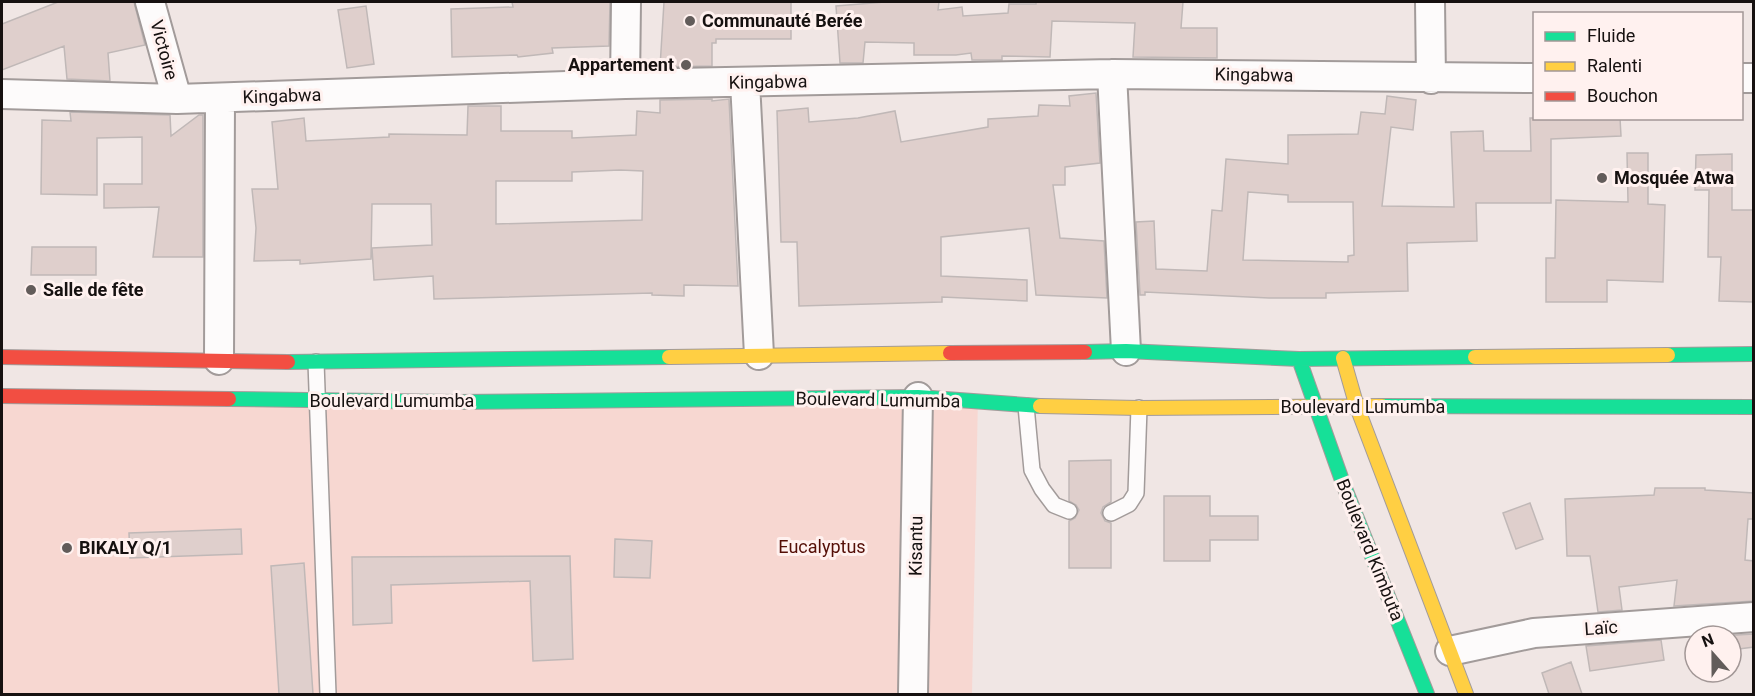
<svg xmlns="http://www.w3.org/2000/svg" width="1755" height="696" font-family="Roboto,sans-serif">
<style>
.green{fill:#f7d7d1}
.building{fill:#dfcfcc;stroke:#c0b8b7;stroke-width:1.5;fill-rule:evenodd}
.lines{fill:none;stroke-linecap:round;stroke-linejoin:round}
.lane-casing{stroke:#a29b9a;stroke-width:18}
.street-casing{stroke:#a29b9a;stroke-width:32}
.fast-casing{stroke:#a29b9a;stroke-width:16}
.slow-casing{stroke:#a29b9a;stroke-width:16}
.jam-casing{stroke:#a29b9a;stroke-width:16}
.lane{stroke:#fdfbfb;stroke-width:15}
.street{stroke:#fdfbfb;stroke-width:28}
.fast{stroke:#16e098;stroke-width:14}
.slow{stroke:#ffcf43;stroke-width:14}
.jam{stroke:#f24e42;stroke-width:14}
.poi-dot{fill:#625c5a;stroke:#fff1ef;stroke-width:2}
.labels{text-anchor:middle;stroke-width:6;stroke-linejoin:round;paint-order:stroke}
.poi-label{font-size:18px;font-weight:bold;fill:#161110;stroke:#fff1ef;text-anchor:start}
.street-label{font-size:18px;fill:#161110;stroke:#fff1ef}
.park-label{font-size:18px;fill:#540e06;stroke:#fff1ef}
</style>
<rect width="100%" height="100%" fill="#f0e6e4"/>
<path class="green" d="M 2,396 L 978,397 L 972,694 L 2,694 Z"/>
<path class="building" d="M 58,2 L 134,2 L 145,45 L 108,53 L 110,81 L 67,79 L 64,46 L 2,70 L 2,24 Z
M 512,2 L 610,2 L 609,46 L 552,48 L 553,53 L 518,57 L 517,55 L 452,57 L 451,9 L 513,7 Z
M 664,2 L 791,2 L 791,39 L 716,39 L 716,43 L 712,43 L 712,66 L 660,67 Z
M 885,2 L 939,2 L 938,10 L 962,7 L 963,16 L 1008,13 L 1009,4 L 1036,4 L 1036,2 L 1183,2 L 1181,28 L 1217,28 L 1217,58 L 1133,57 L 1135,23 L 1052,21 L 1050,57 L 1002,56 L 1002,60 L 972,60 L 971,53 L 956,55 L 914,55 L 914,43 L 865,42 L 863,63 L 840,63 L 836,6 Z
M 366,6 L 374,64 L 347,68 L 338,10 Z
M 1096,93 L 1100,163 L 1065,167 L 1065,185 L 1053,185 L 1060,238 L 1104,241 L 1107,298 L 1036,295 L 1029,228 L 941,237 L 941,276 L 1027,280 L 1027,301 L 942,297 L 942,302 L 799,306 L 797,242 L 781,242 L 777,111 L 808,108 L 809,122 L 858,118 L 895,111 L 901,142 L 988,127 L 988,119 L 1038,116 L 1039,105 L 1070,106 L 1069,96 Z
M 1387,96 L 1416,100 L 1413,130 L 1391,127 L 1382,206 L 1454,207 L 1451,132 L 1483,131 L 1484,151 L 1531,151 L 1530,118 L 1620,118 L 1621,136 L 1551,139 L 1551,203 L 1476,203 L 1477,241 L 1407,243 L 1408,291 L 1326,293 L 1326,298 L 1269,298 L 1145,292 L 1145,295 L 1140,295 L 1136,222 L 1154,221 L 1156,269 L 1207,271 L 1212,210 L 1222,211 L 1226,159 L 1288,164 L 1288,135 L 1358,134 L 1361,112 L 1385,114 ZM 1248,192 L 1288,195 L 1288,202 L 1353,202 L 1354,255 L 1348,256 L 1348,262 L 1243,260 Z
M 712,99 L 712,101 L 729,99 L 738,286 L 684,285 L 684,296 L 652,295 L 652,293 L 434,299 L 433,276 L 374,280 L 372,248 L 432,245 L 431,204 L 372,204 L 371,259 L 300,264 L 300,260 L 254,261 L 256,228 L 252,189 L 278,189 L 272,122 L 304,118 L 306,141 L 389,137 L 389,134 L 467,135 L 468,106 L 501,106 L 501,131 L 572,131 L 572,138 L 636,135 L 637,111 L 660,113 L 660,100 ZM 620,170 L 643,171 L 642,220 L 496,224 L 496,181 L 572,181 L 572,172 Z
M 70,112 L 170,115 L 171,136 L 199,115 L 203,115 L 203,257 L 153,257 L 159,207 L 104,208 L 104,184 L 142,184 L 142,137 L 97,138 L 97,195 L 41,194 L 42,120 L 71,121 Z
M 1627,153 L 1648,153 L 1648,204 L 1665,205 L 1663,282 L 1607,280 L 1607,302 L 1546,302 L 1546,258 L 1555,258 L 1556,200 L 1628,202 Z
M 1732,154 L 1732,210 L 1754,210 L 1754,302 L 1719,301 L 1721,257 L 1708,257 L 1709,190 L 1695,190 L 1696,155 Z
M 32,247 L 96,247 L 96,275 L 31,275 Z
M 1111,460 L 1111,502 L 1103,507 L 1101,513 L 1105,521 L 1111,523 L 1111,568 L 1069,568 L 1069,521 L 1075,518 L 1079,510 L 1076,505 L 1069,501 L 1069,461 Z
M 1655,488 L 1705,488 L 1705,490 L 1754,493 L 1753,519 L 1748,519 L 1745,560 L 1754,561 L 1754,601 L 1674,606 L 1677,580 L 1619,587 L 1622,610 L 1598,612 L 1590,556 L 1567,556 L 1565,499 L 1654,495 Z
M 1164,496 L 1210,496 L 1210,516 L 1258,516 L 1258,540 L 1210,540 L 1210,561 L 1164,561 Z
M 1530,503 L 1543,539 L 1516,549 L 1503,513 Z
M 241,529 L 242,554 L 130,558 L 129,533 Z
M 615,539 L 652,541 L 650,578 L 614,577 Z
M 570,556 L 573,659 L 533,661 L 530,581 L 391,585 L 392,623 L 353,625 L 352,557 Z
M 304,563 L 313,694 L 279,694 L 271,566 Z
M 1754,634 L 1754,647 L 1731,650 L 1731,636 L 1720,636 Z
M 1661,640 L 1664,660 L 1590,671 L 1586,646 Z
M 1571,662 L 1582,694 L 1549,694 L 1542,673 Z"/>
<g class="lines">
<defs>
<path id="lane" d="M 316,362 L 328,694
M 1026,406 L 1032,470 L 1042,489 L 1054,505 L 1069,511
M 1111,513 L 1129,504 L 1136,493 L 1139,408"/>
<path id="street" d="M 150,2 L 177,99
M 1430,2 L 1431,79
M 1112,74 L 1126,351
M 1742,78 L 1754,78
M 745,82 L 759,355
M 625,84 L 626,2
M 2,94 L 177,99 L 625,84 L 1112,74 L 1534,78
M 219,360 L 220,98
M 1450,651 L 1534,633 L 1754,617
M 913,694 L 918,397"/>
<path id="fast" d="M 1085,352 L 1126,351 L 1299,359 L 1475,357
M 1668,355 L 1754,354
M 1299,359 L 1344,486 L 1427,694
M 288,362 L 669,357
M 229,399 L 457,402 L 918,397 L 1040,406
M 1382,406 L 1754,407"/>
<path id="slow" d="M 669,357 L 950,353
M 1475,357 L 1668,355
M 1343,358 L 1357,407 L 1466,694
M 1040,406 L 1139,408 L 1382,406"/>
<path id="jam" d="M 950,353 L 1085,352
M 2,357 L 288,362
M 2,396 L 229,399"/>
</defs>
<use href="#lane" class="lane-casing"/>
<use href="#street" class="street-casing"/>
<use href="#fast" class="fast-casing"/>
<use href="#slow" class="slow-casing"/>
<use href="#jam" class="jam-casing"/>
<use href="#lane" class="lane"/>
<use href="#street" class="street"/>
<use href="#fast" class="fast"/>
<use href="#slow" class="slow"/>
<use href="#jam" class="jam"/>
</g>
<g class="poi-dot">
<circle cx="690" cy="21" r="6"/>
<circle cx="686" cy="65" r="6"/>
<circle cx="1602" cy="178" r="6"/>
<circle cx="31" cy="290" r="6"/>
<circle cx="67" cy="548" r="6"/>
</g>
<g class="labels">
<g class="poi-label">
<text x="702" y="27">Communauté Berée</text>
<text x="674" y="71" text-anchor="end">Appartement</text>
<text x="1614" y="184">Mosquée Atwa</text>
<text x="43" y="296">Salle de fête</text>
<text x="79" y="554">BIKALY Q/1</text>
</g>
<g class="street-label">
<text transform="translate(164 50) rotate(75)" y="6">Victoire</text>
<text transform="translate(1254 75) rotate(1)" y="6">Kingabwa</text>
<text transform="translate(768 82) rotate(-1)" y="6">Kingabwa</text>
<text transform="translate(282 96) rotate(-2)" y="6">Kingabwa</text>
<text transform="translate(878 400) rotate(1)" y="6">Boulevard Lumumba</text>
<text x="392" y="407">Boulevard Lumumba</text>
<text x="1363" y="413">Boulevard Lumumba</text>
<text transform="translate(916 546) rotate(-89)" y="6">Kisantu</text>
<text transform="translate(1370 550) rotate(68)" y="6">Boulevard Kimbuta</text>
<text transform="translate(1601 628) rotate(-4)" y="6">Laïc</text>
</g>
<g class="park-label">
<text x="822" y="553">Eucalyptus</text>
</g>
</g>
<rect width="1755" height="696" fill="none" stroke="#161110" stroke-width="6"/>
<rect x="1533" y="12" width="210" height="108" fill="#fff1ef" stroke="#a29796" stroke-width="1.5"/>
<rect x="1545" y="32" width="30" height="9" fill="#16e098" stroke="#a29796" stroke-width="1.5"/>
<text x="1587" y="42" font-size="18" fill="#161110">Fluide</text>
<rect x="1545" y="62" width="30" height="9" fill="#ffcf43" stroke="#a29796" stroke-width="1.5"/>
<text x="1587" y="72" font-size="18" fill="#161110">Ralenti</text>
<rect x="1545" y="92" width="30" height="9" fill="#f24e42" stroke="#a29796" stroke-width="1.5"/>
<text x="1587" y="102" font-size="18" fill="#161110">Bouchon</text>
<g transform="translate(1713 654) rotate(339)"><circle r="28" fill="#fff1ef" stroke="#a29796" stroke-width="1.5"/>
<path d="M0-4.5L10 22L0 15L-10 22Z" fill="#625c5a"/>
<text y="-9" font-size="16" font-weight="bold" text-anchor="middle" fill="#161110">N</text>
</g>
</svg>
